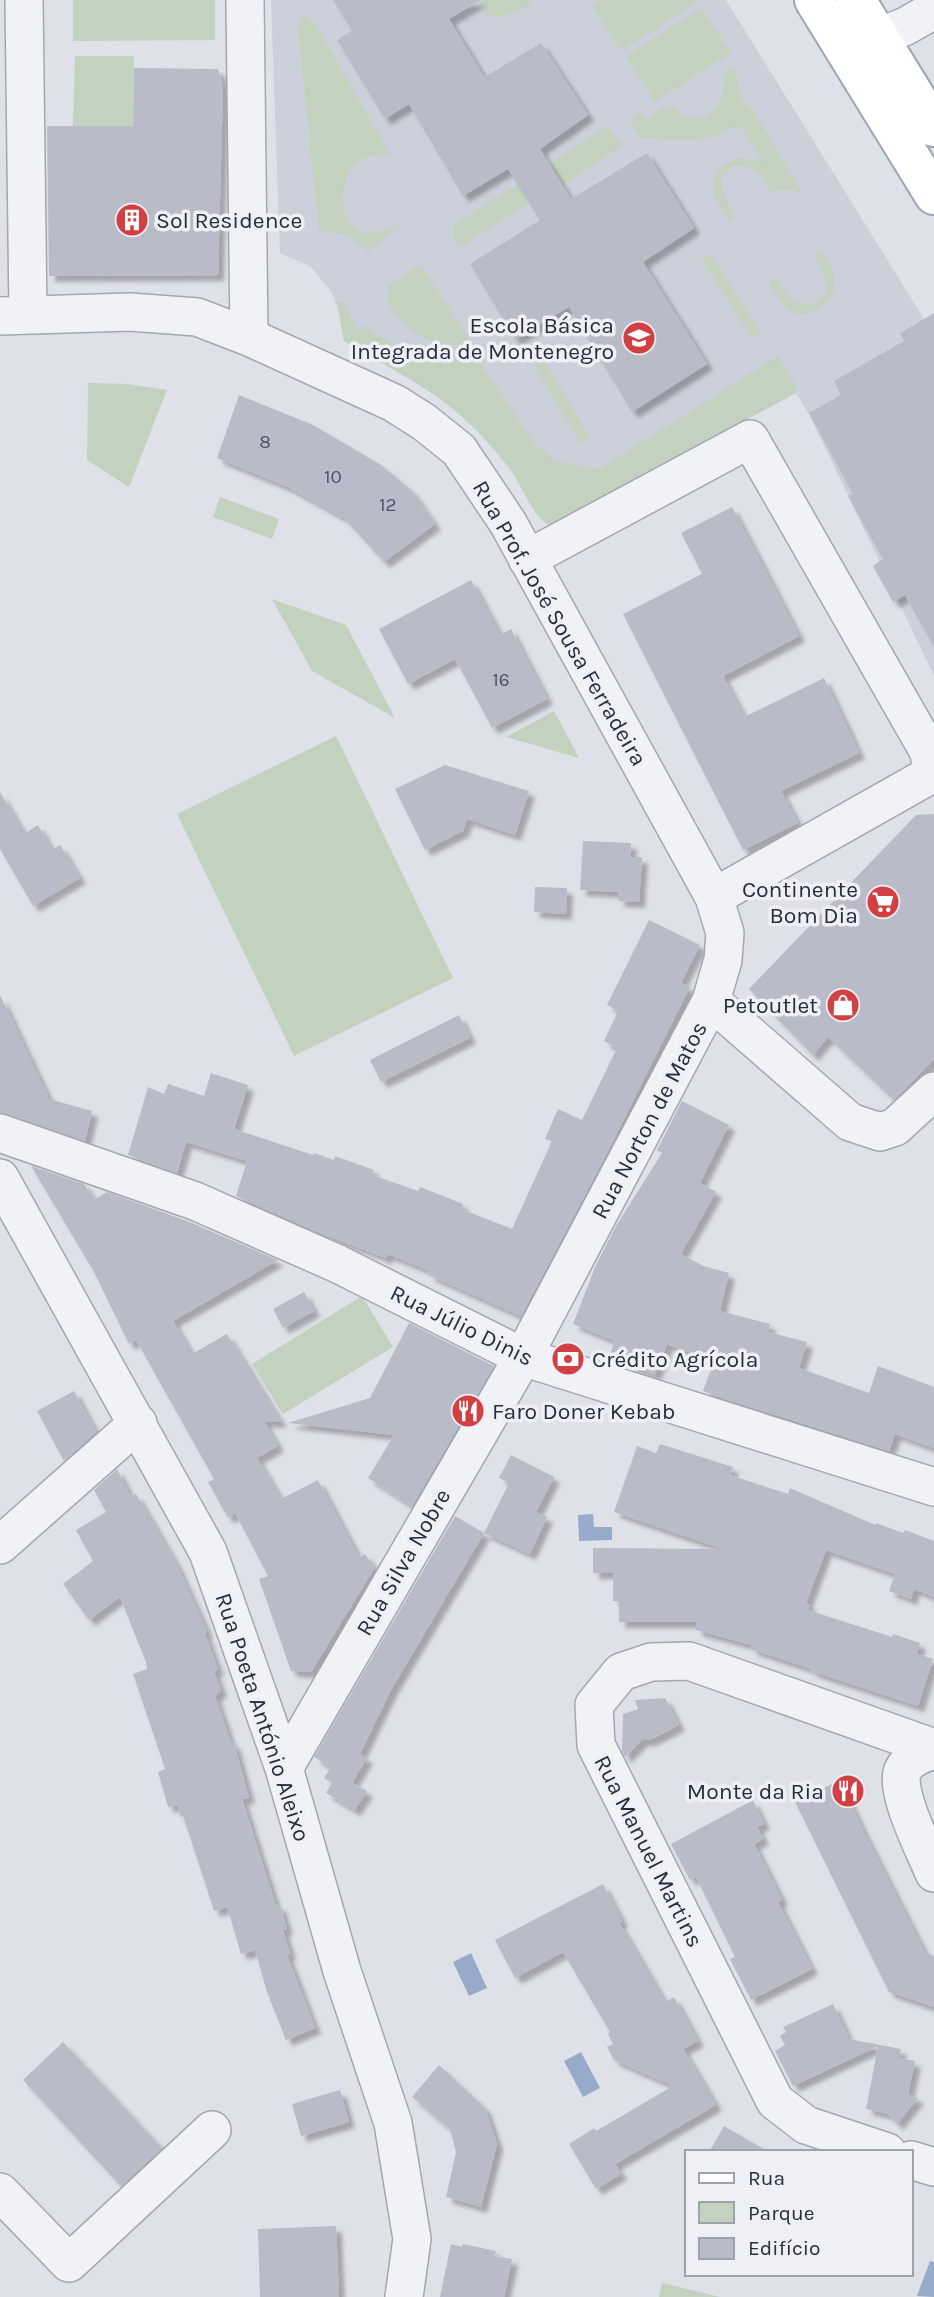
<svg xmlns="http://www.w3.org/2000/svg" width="934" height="2297" font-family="Karla,sans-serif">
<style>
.built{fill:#ccd0da}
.green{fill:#c2d2bf}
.water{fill:#98aac9}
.building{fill:#b9bcc8;filter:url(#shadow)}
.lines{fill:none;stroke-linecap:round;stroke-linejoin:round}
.minor-casing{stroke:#a3a7b2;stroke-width:40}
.major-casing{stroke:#9da4b4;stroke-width:42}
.minor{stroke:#f1f2f6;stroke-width:37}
.major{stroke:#fff;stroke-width:38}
.labels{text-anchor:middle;stroke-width:7;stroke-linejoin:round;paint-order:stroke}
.number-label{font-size:19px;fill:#4c5162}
.poi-label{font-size:23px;fill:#272d40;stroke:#eef0f6;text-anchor:end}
.street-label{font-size:23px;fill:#272d40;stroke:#eef0f6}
</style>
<defs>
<filter id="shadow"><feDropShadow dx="6" dy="6" stdDeviation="2" flood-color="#0004"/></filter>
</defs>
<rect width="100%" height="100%" fill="#dee1e8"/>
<path class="built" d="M 271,0 L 726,0 L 934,335 L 934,676 L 812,420 L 796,393 L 549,525 L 541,519 L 510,469 L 482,436 L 461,416 L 436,395 L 344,341 L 340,314 L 331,291 L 311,267 L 280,253 Z"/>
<path class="green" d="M 73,0 L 215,0 L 215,40 L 73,41 Z
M 478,0 L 528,0 L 531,5 L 502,17 L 489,16 Z
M 600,0 L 696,0 L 697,2 L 621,51 L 592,5 Z
M 701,8 L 731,53 L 655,102 L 626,56 Z
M 303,13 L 315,23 L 390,154 C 381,155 371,155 363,159 C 336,173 334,227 368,233 C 377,234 390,228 399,225 L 368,252 C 350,235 343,232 319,231 L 298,31 Z
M 75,56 L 134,56 L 133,126 L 73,126 Z
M 733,68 C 742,85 736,100 754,111 L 802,193 L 780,189 L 772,194 C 760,175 759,165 734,166 L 722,178 C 723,194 727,203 735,215 L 728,221 L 714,195 L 714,181 L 721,167 L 738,158 L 763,162 L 740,126 C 730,127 723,133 713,136 C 690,143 663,139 639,137 L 629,119 L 639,112 L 648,118 L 663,108 L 671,107 C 699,132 730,110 722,75 Z
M 608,126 L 621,144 L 616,150 L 562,185 L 549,164 Z
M 518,184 L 530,203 L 458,248 L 453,239 L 452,226 Z
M 821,250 C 826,258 832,266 834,275 C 841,302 805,328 784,306 C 778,299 773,289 769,282 L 776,277 C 789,296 789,305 814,304 L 826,293 C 826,277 822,268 813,255 Z
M 711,254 L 761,333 L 752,339 L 702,259 Z
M 421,265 L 470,341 C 435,355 406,329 387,302 L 388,286 Z
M 337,302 L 343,302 L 356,329 L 366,327 L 398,348 L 445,365 L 464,359 L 481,365 L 536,445 L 554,460 L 580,467 L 601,468 L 778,356 L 797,387 L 796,393 L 690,449 L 563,522 L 549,525 C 534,518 522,487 513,473 C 504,460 492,447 482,435 C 443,395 393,368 344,341 Z
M 544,360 L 590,437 L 580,443 L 534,366 Z
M 88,383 L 127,384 L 167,390 L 129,487 L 87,460 Z
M 220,497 L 279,519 L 272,539 L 213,517 Z
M 272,599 L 346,625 L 395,718 L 312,671 Z
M 554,711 L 579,758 L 506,737 Z
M 336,736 L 453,978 L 294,1056 L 177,814 Z
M 362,1296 L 393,1347 L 283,1414 L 252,1364 Z
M 662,2283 L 720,2297 L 659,2297 Z"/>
<path class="water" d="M 593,1514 L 594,1527 L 612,1527 L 612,1540 L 579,1541 L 578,1515 Z
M 471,1953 L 487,1988 L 469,1996 L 453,1962 Z
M 581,2052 L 600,2088 L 583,2097 L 564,2061 Z
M 930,2261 L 934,2262 L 934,2297 L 917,2296 Z"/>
<path class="building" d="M 333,0 L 481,0 L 449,19 L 484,77 L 541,43 L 588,115 L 540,149 L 571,199 L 647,153 L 694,228 L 643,262 L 707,364 L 632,412 L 569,307 L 515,339 L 470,264 L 540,220 L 508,169 L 463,196 L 409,104 L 385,119 L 337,40 L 352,31 Z
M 134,68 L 218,69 L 223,87 L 218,275 L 49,276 L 47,126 L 133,126 Z
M 934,313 L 934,647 L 905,595 L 893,602 L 873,566 L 883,559 L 848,496 L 853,494 L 809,413 L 841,395 L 834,381 L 904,341 L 900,333 Z
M 239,395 L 313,425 L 381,465 L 412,491 L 435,524 L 384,562 L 344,518 L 288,487 L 217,458 Z
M 732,507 L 799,636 L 723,676 L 744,717 L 824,678 L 859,753 L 781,791 L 798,823 L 743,850 L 623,614 L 702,574 L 681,533 Z
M 471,580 L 500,635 L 511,629 L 547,699 L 492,728 L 455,659 L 408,684 L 379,629 Z
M 445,765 L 529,791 L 515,835 L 467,819 L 463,831 L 425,850 L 395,789 Z
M 0,792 L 24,834 L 38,825 L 52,850 L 60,845 L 80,878 L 33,906 L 0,849 Z
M 934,814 L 934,1059 L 894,1100 L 828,1037 L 813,1055 L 749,989 L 916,815 Z
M 583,841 L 631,843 L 630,857 L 642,857 L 639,902 L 618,901 L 619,892 L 580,890 Z
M 535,887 L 567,888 L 566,914 L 534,912 Z
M 649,920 L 700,945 L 681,983 L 690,987 L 609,1149 L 521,1316 L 429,1275 L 430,1271 L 388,1254 L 386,1258 L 323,1234 L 236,1196 L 247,1161 L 186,1142 L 177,1173 L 128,1155 L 148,1087 L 164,1094 L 168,1084 L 204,1096 L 211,1073 L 248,1085 L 234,1129 L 313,1155 L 314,1153 L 334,1160 L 335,1156 L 374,1170 L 372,1175 L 418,1191 L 420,1187 L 463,1204 L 461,1209 L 512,1229 L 552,1141 L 545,1139 L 558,1109 L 582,1120 L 617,1048 L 604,1041 L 618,1011 L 607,1005 Z
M 0,995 L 49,1099 L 92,1111 L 85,1141 L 0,1113 Z
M 459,1015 L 470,1038 L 381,1082 L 370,1060 Z
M 682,1101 L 729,1125 L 700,1183 L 716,1192 L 681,1254 L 703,1266 L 729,1273 L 720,1311 L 770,1324 L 768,1332 L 807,1342 L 799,1368 L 869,1393 L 878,1366 L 934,1387 L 934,1448 L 895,1434 L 889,1451 L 726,1399 L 703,1391 L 714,1361 L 667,1344 L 655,1375 L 609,1357 L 615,1341 L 573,1324 L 596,1265 L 616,1226 L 662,1153 L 657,1150 Z
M 31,1166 L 84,1184 L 94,1200 L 107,1192 L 187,1221 L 278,1260 L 173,1321 L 192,1354 L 227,1334 L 281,1422 L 264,1421 L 278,1446 L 257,1458 L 281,1499 L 318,1480 L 359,1558 L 365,1554 L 375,1567 L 311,1672 L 291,1671 L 259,1579 L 268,1576 L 235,1513 L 228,1518 L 208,1482 L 214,1479 L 136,1340 L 129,1344 L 94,1272 Z
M 304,1292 L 314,1311 L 283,1328 L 273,1309 Z
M 409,1323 L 494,1366 L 412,1506 L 368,1478 L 394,1435 L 288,1423 L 370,1398 Z
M 74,1391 L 96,1432 L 64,1461 L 37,1411 Z
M 660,1444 L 733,1467 L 730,1475 L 788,1494 L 790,1488 L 875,1525 L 876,1523 L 903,1533 L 905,1530 L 934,1541 L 934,1597 L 914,1589 L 911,1599 L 889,1591 L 895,1574 L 826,1550 L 806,1603 L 810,1605 L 808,1610 L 892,1637 L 893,1634 L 920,1643 L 917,1654 L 933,1659 L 918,1706 L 811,1671 L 812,1669 L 751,1649 L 752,1645 L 696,1630 L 697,1622 L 619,1622 L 619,1601 L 613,1601 L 613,1573 L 593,1573 L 593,1548 L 723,1549 L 614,1512 L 637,1446 L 656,1453 Z
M 511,1455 L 554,1477 L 536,1512 L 547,1517 L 530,1554 L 484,1533 L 509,1483 L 499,1478 Z
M 117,1469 L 131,1497 L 136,1494 L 177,1565 L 207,1632 L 205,1633 L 218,1670 L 214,1671 L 221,1691 L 215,1696 L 231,1743 L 234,1743 L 249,1798 L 242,1799 L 276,1906 L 280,1905 L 287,1929 L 283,1930 L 290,1954 L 287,1955 L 315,2028 L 286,2040 L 267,1992 L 255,1950 L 241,1954 L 227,1907 L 214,1911 L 183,1816 L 180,1817 L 178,1805 L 168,1807 L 158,1772 L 165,1769 L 133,1674 L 147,1669 L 146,1662 L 120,1597 L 89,1620 L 63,1584 L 93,1561 L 76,1530 L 106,1512 L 94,1490 Z
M 455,1516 L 484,1533 L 391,1690 L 360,1754 L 367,1758 L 352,1783 L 367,1791 L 355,1810 L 326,1793 L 332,1783 L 324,1778 L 331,1767 L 314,1757 Z
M 665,1698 L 679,1725 L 650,1740 L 642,1740 L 625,1757 L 622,1751 L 623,1714 L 638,1709 L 635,1700 Z
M 840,1780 L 863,1831 L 925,1953 L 934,1956 L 934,2007 L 889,1992 L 795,1802 Z
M 753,1800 L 764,1824 L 757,1827 L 763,1839 L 754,1844 L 782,1900 L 778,1902 L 812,1969 L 751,2000 L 730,1959 L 735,1957 L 696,1877 L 690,1880 L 671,1844 Z
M 603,1884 L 622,1921 L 619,1923 L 665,2002 L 674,1997 L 698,2041 L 683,2049 L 716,2105 L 615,2164 L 621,2174 L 596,2189 L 569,2144 L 594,2128 L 596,2131 L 673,2086 L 614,2060 L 607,2047 L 613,2044 L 608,2034 L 610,2032 L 563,1952 L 515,1978 L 495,1940 Z
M 833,2004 L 849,2039 L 901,2049 L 899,2058 L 915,2061 L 908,2094 L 918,2098 L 897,2124 L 888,2114 L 866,2109 L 878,2046 L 793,2086 L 775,2051 L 785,2045 L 780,2036 L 786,2032 L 783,2027 Z
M 63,2042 L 162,2148 L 121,2186 L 23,2080 Z
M 439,2065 L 485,2108 L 497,2144 L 481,2207 L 446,2197 L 456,2152 L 450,2129 L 412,2097 Z
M 340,2090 L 349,2122 L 301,2136 L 292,2104 Z
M 724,2126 L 769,2152 L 709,2152 Z
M 336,2226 L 339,2297 L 260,2297 L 258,2229 Z
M 451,2244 L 462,2247 L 463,2244 L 496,2251 L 495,2256 L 512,2259 L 504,2297 L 440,2297 Z"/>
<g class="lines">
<defs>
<path id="minor" d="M 24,0 L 28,315
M 245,0 L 249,337
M 879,37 L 906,26 L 934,10
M 0,316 L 130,312 L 197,317 L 249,337 L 394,403 L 424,422 L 459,450 L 508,523 L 714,897 L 725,933 L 723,960 L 711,1001 L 523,1357 L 284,1768
M 527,559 L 750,439 L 929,752
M 714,897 L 932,774 L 929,752 L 934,747
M 711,1001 L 850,1122 L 880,1132 L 895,1127 L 934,1091
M 0,1133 L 195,1201 L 338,1264 L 523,1357 L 934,1487
M 0,1178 L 208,1552 L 284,1768 L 342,1971 L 393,2123 L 412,2239 L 404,2297
M 0,1545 L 138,1423
M 934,1750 C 922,1754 909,1758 903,1770 C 893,1789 926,1853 934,1873
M 887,2152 L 806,2125 L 775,2101 L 596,1745 L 594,1705 L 621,1672 L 651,1662 L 689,1661 L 934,1748
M 911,2160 L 934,2167
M 0,2192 L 69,2263 L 212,2130"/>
<path id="major" d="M 814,0 L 934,195
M 856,0 L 934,127"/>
</defs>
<use href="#minor" class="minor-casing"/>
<use href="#major" class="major-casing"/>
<use href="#minor" class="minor"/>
<use href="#major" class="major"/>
</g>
<defs>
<symbol id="building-disc" viewBox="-11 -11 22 22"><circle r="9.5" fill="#d14042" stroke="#eef0f6"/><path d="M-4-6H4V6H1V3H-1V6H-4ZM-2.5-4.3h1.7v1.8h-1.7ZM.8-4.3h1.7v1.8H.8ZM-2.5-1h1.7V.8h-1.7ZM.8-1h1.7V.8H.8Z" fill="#fff"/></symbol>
<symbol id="school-disc" viewBox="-11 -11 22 22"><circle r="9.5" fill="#d14042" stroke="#eef0f6"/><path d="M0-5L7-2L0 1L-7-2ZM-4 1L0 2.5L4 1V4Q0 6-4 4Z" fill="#fff"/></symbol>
<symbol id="supermarket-disc" viewBox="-11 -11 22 22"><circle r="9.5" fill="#d14042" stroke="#eef0f6"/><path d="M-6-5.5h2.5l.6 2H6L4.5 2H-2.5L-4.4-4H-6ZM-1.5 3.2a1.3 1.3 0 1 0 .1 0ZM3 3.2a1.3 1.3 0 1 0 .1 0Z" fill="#fff"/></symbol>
<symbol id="shop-disc" viewBox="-11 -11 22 22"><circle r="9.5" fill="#d14042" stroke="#eef0f6"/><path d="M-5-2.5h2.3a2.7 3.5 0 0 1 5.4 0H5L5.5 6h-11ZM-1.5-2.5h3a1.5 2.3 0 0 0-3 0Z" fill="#fff"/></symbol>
<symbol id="bank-disc" viewBox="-11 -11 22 22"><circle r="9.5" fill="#d14042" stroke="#eef0f6"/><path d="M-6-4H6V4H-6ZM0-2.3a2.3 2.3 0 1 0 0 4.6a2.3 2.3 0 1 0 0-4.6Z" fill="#fff"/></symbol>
<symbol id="restaurant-disc" viewBox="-11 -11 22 22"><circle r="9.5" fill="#d14042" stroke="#eef0f6"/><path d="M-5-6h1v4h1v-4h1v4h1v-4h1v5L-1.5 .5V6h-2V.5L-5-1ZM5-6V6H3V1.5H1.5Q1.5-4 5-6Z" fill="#fff"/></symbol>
</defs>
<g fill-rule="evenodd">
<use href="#building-disc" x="113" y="201" width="38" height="38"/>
<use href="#school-disc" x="620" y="319" width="38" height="38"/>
<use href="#supermarket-disc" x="864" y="883" width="38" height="38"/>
<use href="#shop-disc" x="824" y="986" width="38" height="38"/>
<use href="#bank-disc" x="549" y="1340" width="38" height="38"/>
<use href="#restaurant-disc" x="449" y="1392" width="38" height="38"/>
<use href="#restaurant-disc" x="829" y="1772" width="38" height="38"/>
</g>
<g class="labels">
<g class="number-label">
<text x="265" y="448">8</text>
<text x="333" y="483">10</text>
<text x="388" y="511">12</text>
<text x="501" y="686">16</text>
</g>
<g class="poi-label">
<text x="156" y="228" text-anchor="start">Sol Residence</text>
<text x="614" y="333">Escola Básica<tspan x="614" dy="26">Integrada de Montenegro</tspan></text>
<text x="858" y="897">Continente<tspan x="858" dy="26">Bom Dia</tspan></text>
<text x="818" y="1013">Petoutlet</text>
<text x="592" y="1367" text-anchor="start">Crédito Agrícola</text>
<text x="492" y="1419" text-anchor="start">Faro Doner Kebab</text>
<text x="824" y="1799">Monte da Ria</text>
</g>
<g class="street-label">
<text transform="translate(560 623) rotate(60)" y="8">Rua Prof. José Sousa Ferradeira</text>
<text transform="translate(649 1120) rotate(-62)" y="8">Rua Norton de Matos</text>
<text transform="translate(462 1325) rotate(26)" y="8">Rua Júlio Dinis</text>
<text transform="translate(403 1562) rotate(-60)" y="8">Rua Silva Nobre</text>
<text transform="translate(263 1717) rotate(72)" y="8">Rua Poeta António Aleixo</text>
<text transform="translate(649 1851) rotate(63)" y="8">Rua Manuel Martins</text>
</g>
</g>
<rect x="685" y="2150" width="228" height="126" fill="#eef0f6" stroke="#9ea2ad" stroke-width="2"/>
<rect x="699" y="2173" width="35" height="10" fill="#ffffff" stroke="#9ea2ad" stroke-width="2"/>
<text x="748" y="2185" font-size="21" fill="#272d40">Rua</text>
<rect x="699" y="2202" width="35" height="21" fill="#c2d2bf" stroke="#9ea2ad" stroke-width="2"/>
<text x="748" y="2220" font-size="21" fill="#272d40">Parque</text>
<rect x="699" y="2238" width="35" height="21" fill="#b9bcc8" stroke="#9ea2ad" stroke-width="2"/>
<text x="748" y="2255" font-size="21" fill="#272d40">Edifício</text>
</svg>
